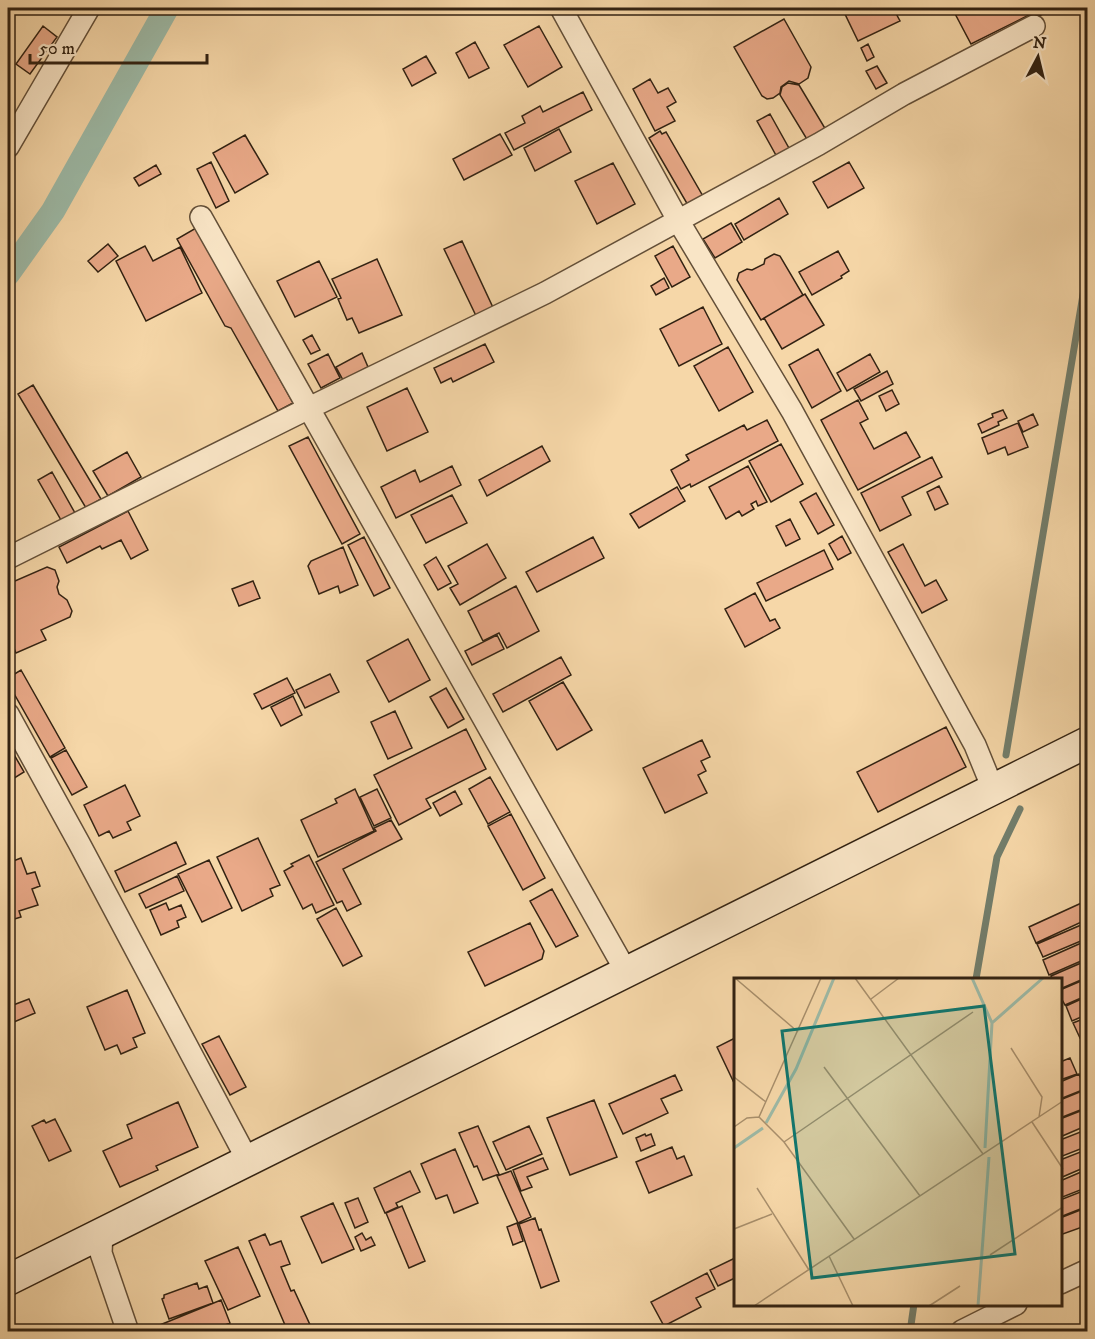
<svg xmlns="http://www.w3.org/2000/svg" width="1095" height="1339" font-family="'IM FELL DW Pica',serif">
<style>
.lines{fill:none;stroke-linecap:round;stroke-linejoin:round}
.stream{stroke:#727d6b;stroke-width:7}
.canal{stroke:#9dbaa7;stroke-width:24}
.building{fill:#e9a988;stroke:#322212;stroke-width:1.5}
.minor-casing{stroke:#634f38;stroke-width:24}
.secondary-casing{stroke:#322212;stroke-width:33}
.minor{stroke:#f9e5c6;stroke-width:21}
.secondary{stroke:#f9e5c6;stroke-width:30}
.inset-river{fill:none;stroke:#9dbaa7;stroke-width:3}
.inset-road{fill:none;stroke:#a88f6c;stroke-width:1.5}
.view{fill:#0f766e;fill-opacity:0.15;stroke:#0f766e;stroke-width:3}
.inset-edge{fill:none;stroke:#322212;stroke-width:3}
</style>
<rect width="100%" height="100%" fill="#f6d7a8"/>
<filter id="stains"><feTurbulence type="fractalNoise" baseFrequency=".00333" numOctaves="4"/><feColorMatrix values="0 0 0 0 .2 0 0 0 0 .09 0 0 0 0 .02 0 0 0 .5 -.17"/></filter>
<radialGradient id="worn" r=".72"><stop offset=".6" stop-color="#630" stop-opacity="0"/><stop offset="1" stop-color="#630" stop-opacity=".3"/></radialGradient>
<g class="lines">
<path class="stream" d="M 1087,8 L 1088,10
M 1006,755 L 1088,265
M 976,979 L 997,857 L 1020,809
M 910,1332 L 914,1304"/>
<path class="canal" d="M 8,274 L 53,211 L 167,8"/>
</g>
<path class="building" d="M 853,8 L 893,8 L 900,21 L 858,41 L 844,12 Z
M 952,8 L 1028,8 L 1031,14 L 971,44 Z
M 1030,8 L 1044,8 L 1047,12 L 1035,18 Z
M 784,19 L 811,67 L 808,78 L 799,84 L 789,81 L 781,87 L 780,93 L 773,98 L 767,99 L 762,96 L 734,47 Z
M 43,26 L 57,37 L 30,74 L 16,64 Z
M 539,26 L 562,67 L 528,87 L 504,45 Z
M 475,42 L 489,68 L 469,78 L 456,53 Z
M 868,44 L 874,57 L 867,61 L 861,48 Z
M 426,56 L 436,73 L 412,86 L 403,69 Z
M 877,66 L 887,83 L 876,89 L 866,71 Z
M 650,79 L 658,93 L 668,88 L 676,102 L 667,107 L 675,121 L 655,131 L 633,89 Z
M 788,83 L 799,85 L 826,130 L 808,141 L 780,95 L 782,87 Z
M 583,92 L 592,110 L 514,150 L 505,133 L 525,123 L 522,116 L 540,106 L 543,112 Z
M 770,114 L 790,150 L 777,157 L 757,121 Z
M 559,129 L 571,152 L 535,171 L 524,148 Z
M 660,131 L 662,134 L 666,132 L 704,198 L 689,207 L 649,138 Z
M 500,134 L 512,155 L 464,180 L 453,159 Z
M 245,135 L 268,174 L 235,193 L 213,153 Z
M 211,162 L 229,201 L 216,208 L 197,169 Z
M 849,162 L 864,188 L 828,208 L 813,182 Z
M 613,163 L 635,204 L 597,224 L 575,181 Z
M 156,165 L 161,174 L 139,186 L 134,178 Z
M 779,198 L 788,214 L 744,240 L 735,224 Z
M 731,223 L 742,242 L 715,258 L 703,239 Z
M 196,228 L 293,403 L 278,411 L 231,328 L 225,326 L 177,239 Z
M 462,241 L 496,314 L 479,322 L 444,249 Z
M 108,244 L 118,256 L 98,272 L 88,261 Z
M 145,246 L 153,261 L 180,247 L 202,293 L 146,321 L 116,261 Z
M 673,246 L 690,277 L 672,287 L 655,256 Z
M 838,251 L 849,271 L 841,276 L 842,278 L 812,295 L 799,272 Z
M 774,254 L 780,256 L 803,295 L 761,320 L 737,280 L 739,273 L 747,269 L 752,270 L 764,264 L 765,259 Z
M 377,259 L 402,315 L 359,333 L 352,318 L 347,320 L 338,299 L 341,298 L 332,279 Z
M 319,261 L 337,297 L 295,317 L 277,281 Z
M 664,278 L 669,288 L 656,295 L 651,286 Z
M 805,294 L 824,325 L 782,349 L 764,318 Z
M 703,307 L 722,344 L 679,366 L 660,329 Z
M 312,335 L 320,350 L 311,354 L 303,340 Z
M 485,344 L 494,362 L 453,382 L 451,378 L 441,383 L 434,368 Z
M 728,347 L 753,392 L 719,411 L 694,366 Z
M 818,349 L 841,391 L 812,408 L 789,365 Z
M 362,353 L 368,367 L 343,380 L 336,367 Z
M 328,354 L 340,378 L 321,388 L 308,364 Z
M 870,354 L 880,372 L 847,391 L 837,373 Z
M 887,371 L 893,384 L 861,401 L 854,389 Z
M 33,385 L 101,499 L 86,508 L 18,394 Z
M 407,388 L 428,432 L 387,451 L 367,407 Z
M 892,390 L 899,404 L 886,411 L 879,396 Z
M 858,400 L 868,419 L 860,423 L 874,449 L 906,432 L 920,457 L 858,490 L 821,420 Z
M 1003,410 L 1007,418 L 998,422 L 999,425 L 982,433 L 978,424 L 993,417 L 992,414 Z
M 1033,414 L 1038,425 L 1023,432 L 1018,421 Z
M 767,420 L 778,441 L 691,487 L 690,484 L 681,489 L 671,470 L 689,460 L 686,455 L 744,425 L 747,430 Z
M 1018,423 L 1028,447 L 1008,455 L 1005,447 L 988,454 L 982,438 Z
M 308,437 L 360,534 L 342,544 L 289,446 Z
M 781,444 L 803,484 L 771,502 L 749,461 Z
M 542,446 L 550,461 L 487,496 L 479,480 Z
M 127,452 L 141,477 L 108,496 L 93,471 Z
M 932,457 L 942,477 L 902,497 L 911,515 L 880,531 L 861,493 Z
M 452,466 L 461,485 L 396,518 L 381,487 L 415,470 L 420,482 Z
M 748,466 L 767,502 L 758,506 L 756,501 L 751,504 L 754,509 L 742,516 L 739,511 L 726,519 L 709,487 Z
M 52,472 L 75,513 L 61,520 L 38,480 Z
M 939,486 L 948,504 L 935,510 L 927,492 Z
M 677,487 L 685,501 L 639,528 L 630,514 Z
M 816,493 L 834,525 L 818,534 L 800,502 Z
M 452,495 L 467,523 L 426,543 L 411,515 Z
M 128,511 L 148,550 L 131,559 L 121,540 L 102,549 L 100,546 L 67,563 L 59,547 Z
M 790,519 L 800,539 L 786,546 L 776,526 Z
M 842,536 L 851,553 L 838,560 L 829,544 Z
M 364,537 L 390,588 L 374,596 L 348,545 Z
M 593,537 L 604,558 L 537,592 L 526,572 Z
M 487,544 L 506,578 L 460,605 L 450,588 L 458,584 L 448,566 Z
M 903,544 L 925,586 L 936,580 L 947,600 L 922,613 L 888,552 Z
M 343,547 L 358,585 L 340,593 L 338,586 L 319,594 L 308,566 L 311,561 Z
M 824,550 L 833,569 L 766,601 L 757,583 Z
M 436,557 L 451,583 L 438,590 L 424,565 Z
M 47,567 L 55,570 L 59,581 L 57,587 L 59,594 L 67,600 L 72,611 L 70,617 L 41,630 L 46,640 L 16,653 L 8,634 L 8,584 Z
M 253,581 L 260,598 L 239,606 L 232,589 Z
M 516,586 L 539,631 L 507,648 L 499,633 L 483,641 L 468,611 Z
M 755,593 L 770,621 L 775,619 L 780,628 L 745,647 L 725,609 Z
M 497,635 L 504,649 L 472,665 L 465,651 Z
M 408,639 L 430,680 L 389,702 L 367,661 Z
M 561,657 L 571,675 L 503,712 L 493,694 Z
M 21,670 L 65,748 L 50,757 L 8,683 L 8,678 Z
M 330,674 L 339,692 L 305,708 L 296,690 Z
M 287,678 L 295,693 L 262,709 L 254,694 Z
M 563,682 L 592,730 L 557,750 L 529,701 Z
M 446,688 L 464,719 L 448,728 L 430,697 Z
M 293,696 L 302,715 L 281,726 L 271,707 Z
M 395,711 L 412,748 L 388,759 L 371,722 Z
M 946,727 L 966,767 L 878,812 L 857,772 Z
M 466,729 L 486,769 L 426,799 L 431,808 L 399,825 L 374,775 Z
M 702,740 L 710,757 L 701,761 L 706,771 L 698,775 L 707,793 L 665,813 L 643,768 Z
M 8,744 L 24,772 L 8,782 Z
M 66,750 L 87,787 L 72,795 L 51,758 Z
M 490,777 L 510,812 L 488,824 L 469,789 Z
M 125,785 L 140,816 L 127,822 L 131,830 L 113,838 L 109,831 L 99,836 L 84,805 Z
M 355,789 L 374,831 L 318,857 L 301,820 L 337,803 L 335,799 Z
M 377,789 L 391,818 L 374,826 L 360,797 Z
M 455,791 L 462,804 L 440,816 L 433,803 Z
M 511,814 L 545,878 L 523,890 L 488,826 Z
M 391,820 L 402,839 L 343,869 L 361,904 L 347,911 L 342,901 L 337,903 L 316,862 L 376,831 L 374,828 Z
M 258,838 L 280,885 L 270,889 L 273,896 L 242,911 L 217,857 Z
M 176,842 L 186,864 L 125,892 L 115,871 Z
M 309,855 L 334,905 L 316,913 L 312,904 L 303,909 L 284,871 L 293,866 L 291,864 Z
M 21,858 L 27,874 L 35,872 L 40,886 L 32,889 L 38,905 L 19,911 L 21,917 L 8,921 L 8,863 Z
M 209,860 L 232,908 L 202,922 L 178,874 Z
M 177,876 L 184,891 L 146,908 L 139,894 Z
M 552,889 L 578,936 L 556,947 L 530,901 Z
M 1088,900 L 1088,919 L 1036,943 L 1029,927 Z
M 166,903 L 169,910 L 181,905 L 186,917 L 177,921 L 179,927 L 161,935 L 150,910 Z
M 336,908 L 362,956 L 343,966 L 317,919 Z
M 1088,922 L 1088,938 L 1043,957 L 1037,944 Z
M 530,923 L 544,951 L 542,959 L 485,986 L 468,952 Z
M 1088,940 L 1088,958 L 1049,975 L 1043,960 Z
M 1088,960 L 1088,977 L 1060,989 L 1060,979 L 1052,979 L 1051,976 Z
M 1088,978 L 1088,995 L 1065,1005 L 1060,996 L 1060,990 Z
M 127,990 L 145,1033 L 133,1038 L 137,1047 L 121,1054 L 117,1045 L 105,1050 L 87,1007 Z
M 1088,996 L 1088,1014 L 1072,1021 L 1066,1006 Z
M 29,999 L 35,1013 L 14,1022 L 8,1007 Z
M 1088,1017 L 1088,1034 L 1080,1038 L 1073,1023 Z
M 219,1036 L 246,1087 L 230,1095 L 202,1044 Z
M 735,1038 L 735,1085 L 717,1047 Z
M 1070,1058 L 1077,1074 L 1060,1080 L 1060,1062 Z
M 1079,1074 L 1085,1089 L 1060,1099 L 1060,1082 Z
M 675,1075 L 682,1090 L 661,1099 L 668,1113 L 623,1134 L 609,1104 Z
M 1087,1089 L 1088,1107 L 1060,1118 L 1060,1100 Z
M 594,1100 L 617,1157 L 570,1175 L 547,1118 Z
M 178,1102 L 198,1147 L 156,1166 L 158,1170 L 120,1187 L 103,1151 L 132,1138 L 127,1125 Z
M 1088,1108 L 1088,1125 L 1060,1137 L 1060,1119 Z
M 55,1119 L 71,1151 L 49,1161 L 32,1126 L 44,1120 L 46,1123 Z
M 478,1126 L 499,1174 L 483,1180 L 477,1166 L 474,1167 L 459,1133 Z
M 529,1126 L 542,1154 L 506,1170 L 493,1142 Z
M 1088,1129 L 1088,1146 L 1060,1157 L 1060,1140 Z
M 645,1134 L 646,1136 L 651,1134 L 655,1145 L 641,1151 L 636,1138 Z
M 672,1147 L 677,1159 L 684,1156 L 692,1175 L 649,1193 L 636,1162 Z
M 455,1149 L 478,1203 L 454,1213 L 447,1195 L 436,1199 L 421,1164 Z
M 1088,1149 L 1088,1166 L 1060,1178 L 1060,1160 Z
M 543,1158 L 548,1169 L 527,1177 L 532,1187 L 521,1191 L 513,1170 Z
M 1088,1169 L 1088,1187 L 1060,1198 L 1060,1181 Z
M 410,1171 L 420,1192 L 396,1203 L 398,1207 L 385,1213 L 374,1188 Z
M 511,1171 L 531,1217 L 518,1223 L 497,1176 Z
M 1088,1189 L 1088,1206 L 1060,1217 L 1060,1200 Z
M 358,1198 L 368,1222 L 355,1228 L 345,1203 Z
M 333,1203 L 354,1249 L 322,1263 L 301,1217 Z
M 402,1206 L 425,1261 L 409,1268 L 386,1213 Z
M 1088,1207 L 1088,1225 L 1060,1235 L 1060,1218 Z
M 535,1218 L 539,1230 L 541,1229 L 559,1281 L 541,1288 L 519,1224 Z
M 517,1223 L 523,1241 L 513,1245 L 507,1227 Z
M 362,1233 L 366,1240 L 371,1237 L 375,1245 L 361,1251 L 355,1237 Z
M 265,1234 L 270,1245 L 281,1241 L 290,1264 L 281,1267 L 291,1291 L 294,1290 L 311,1327 L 300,1332 L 288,1332 L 249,1241 Z
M 238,1247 L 260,1296 L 228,1310 L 205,1261 Z
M 735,1258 L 735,1278 L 718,1286 L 710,1270 Z
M 707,1273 L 715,1289 L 696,1298 L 701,1307 L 664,1326 L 651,1302 Z
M 197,1283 L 199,1289 L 207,1286 L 213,1303 L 169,1319 L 162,1299 L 164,1298 L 164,1295 Z
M 221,1300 L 230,1323 L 208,1332 L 157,1332 L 155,1327 Z"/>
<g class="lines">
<defs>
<path id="minor" d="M 561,8 L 679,222 L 792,411 L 975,745 L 993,789
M 8,147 L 89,8
M 201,217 L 627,973
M 8,558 L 309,408 L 545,293 L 819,144 L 904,94 L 1034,26
M 8,714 L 79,843 L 247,1159
M 102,1233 L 101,1253 L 128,1332
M 1060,1283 L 1088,1270
M 962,1331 L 1016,1304"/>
<path id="secondary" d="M 8,1280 C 367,1100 728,922 1088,742"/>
</defs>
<use href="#minor" class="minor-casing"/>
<use href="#secondary" class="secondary-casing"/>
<use href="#minor" class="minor"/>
<use href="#secondary" class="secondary"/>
</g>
<g transform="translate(734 978)">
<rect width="328" height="328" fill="#f6d7a8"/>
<path class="inset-river" d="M 238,0 L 258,45M 32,145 L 62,91 L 100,0M 0,170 L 29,150M 251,170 L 258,45 L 309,0M 244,328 L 255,179"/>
<path class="inset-road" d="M 1,0 L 64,54M 121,0 L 249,176M 137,21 L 165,0M 277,70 L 308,119 L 305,139M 90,89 L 186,218M 0,99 L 32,124M 25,139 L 50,164 L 120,261M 25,139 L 87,0M 298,144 L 329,191M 0,149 L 13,140 L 25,139M 50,164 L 239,34M 23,210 L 75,292M 0,251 L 38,236M 256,277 L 329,229M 95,278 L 119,328M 20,328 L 329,123M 195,328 L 226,308"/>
<path class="view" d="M 250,28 L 281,276 L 78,300 L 48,53 Z"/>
<rect width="328" height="328" class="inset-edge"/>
</g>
<rect width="1095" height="1339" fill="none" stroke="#f6d7a8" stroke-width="30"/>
<rect x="9" y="9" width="1077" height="1321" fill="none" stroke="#322212" stroke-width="3"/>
<rect x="15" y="15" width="1065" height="1309" fill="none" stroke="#322212" stroke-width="1.5"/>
<g transform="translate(1038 57) rotate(7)" stroke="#f9e5c6" stroke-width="4.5" paint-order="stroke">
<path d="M0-4.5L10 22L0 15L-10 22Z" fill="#322212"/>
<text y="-9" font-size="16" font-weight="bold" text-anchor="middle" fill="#322212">N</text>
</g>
<path d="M30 54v9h177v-9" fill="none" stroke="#322212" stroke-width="3"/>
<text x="39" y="54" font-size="18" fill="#322212" stroke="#f9e5c6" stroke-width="4.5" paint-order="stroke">50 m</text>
<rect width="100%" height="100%" filter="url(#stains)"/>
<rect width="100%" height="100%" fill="url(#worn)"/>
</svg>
